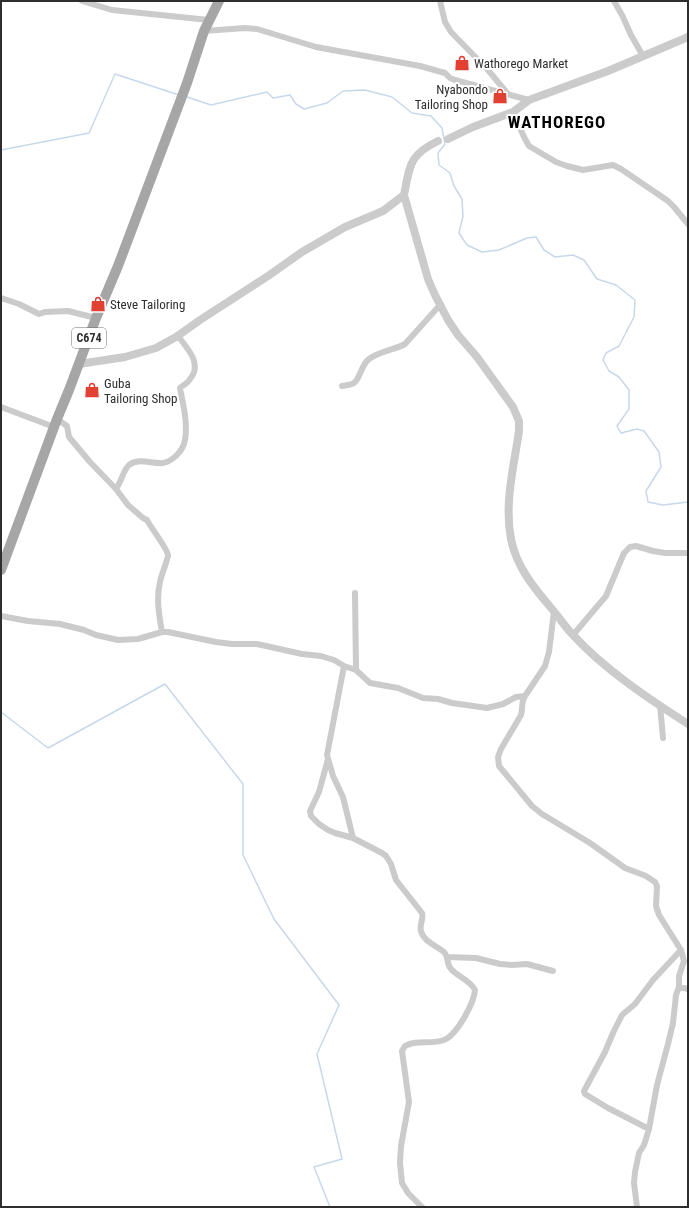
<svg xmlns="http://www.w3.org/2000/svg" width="689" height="1208" font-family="'Roboto Condensed',sans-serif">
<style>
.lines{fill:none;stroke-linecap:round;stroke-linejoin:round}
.stream{stroke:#c8d8eb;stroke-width:1.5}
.minor{stroke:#cbcbcb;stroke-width:6}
.tertiary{stroke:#cbcbcb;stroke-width:8}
.primary{stroke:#a6a6a6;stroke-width:10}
.labels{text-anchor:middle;stroke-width:4;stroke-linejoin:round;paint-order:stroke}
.shield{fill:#fff;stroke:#6d6d6d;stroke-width:1}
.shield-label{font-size:12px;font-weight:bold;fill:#2e2e2e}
.poi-label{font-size:13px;fill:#2e2e2e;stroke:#fff;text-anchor:start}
.district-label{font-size:17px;font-weight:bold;letter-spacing:1px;fill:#000;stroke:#fff}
</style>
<rect width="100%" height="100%" fill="#fff"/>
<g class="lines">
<path class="stream" d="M 187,97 L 211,105 L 267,92 L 273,98 L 290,95 L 296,104 L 304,109 L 327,103 L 343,91 L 365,90 L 392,97 L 412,113 L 431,116 L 442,128 L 445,144 L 438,153 L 439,165 L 450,173 L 454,186 L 462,199 L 463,216 L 459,233 L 467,245 L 482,252 L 499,250 L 527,238 L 536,237 L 544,250 L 555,257 L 573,255 L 584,260 L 597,279 L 616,285 L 635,300 L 634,317 L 619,346 L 606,353 L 603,360 L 609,371 L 619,377 L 629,390 L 629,409 L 617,426 L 621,433 L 637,429 L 644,431 L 659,452 L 661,467 L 646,491 L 648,502 L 663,505 L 688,502
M 1,150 L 89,133 L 115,74 L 179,95
M 1,712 L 48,748 L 165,684 L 243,784 L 243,855 L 274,919 L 339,1005 L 317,1054 L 342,1159 L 314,1167 L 330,1207"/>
<path class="minor" d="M 82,1 L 112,10 L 209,20
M 440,1 L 445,22 L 451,32 L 488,70 L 508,94
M 614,1 L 622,15 L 631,35 L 643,56
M 204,31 L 245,28 L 257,29 L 316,47 L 420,66 L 445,73 L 450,78 L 455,80 L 529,100
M 513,112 L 524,137 L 529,146 L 556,162 L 567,166 L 583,170 L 613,165 L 621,169 L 668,201 L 674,207 L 688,224
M 1,298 L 19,304 L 39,314 L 45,312 L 68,311 L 96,318
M 342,386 C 346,385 351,385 354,383 C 360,379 361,365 369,359 C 380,351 394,350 405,344 L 440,305
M 1,407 L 54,427
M 57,419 L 67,426 L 69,437 L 90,462 L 116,489 L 128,505 L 143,518 L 147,520 C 151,528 167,548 168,555 C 168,559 161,576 160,582 C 156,598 159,615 162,632
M 116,489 C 121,482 124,469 129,465 C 138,458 150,463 159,463 C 166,464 171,460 176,456 C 180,452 184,446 185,440 C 188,423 183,404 180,388 C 183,385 188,383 190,379 C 203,364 187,348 178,336
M 355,593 L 356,670
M 1,616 L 28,621 L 60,624 L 84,630 L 96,635 L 118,640 L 138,639 L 162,632 L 168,632 L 216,642 L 232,644 L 257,644 L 302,654 L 321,656 L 334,660 L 344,666 L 356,670 L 370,683 L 398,688 L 423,698 L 438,699 L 452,703 L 487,708 L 503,704 L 516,697 L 525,696 L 545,666 L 549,652 L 554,611
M 573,635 L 606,596 L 624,553 L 630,547 L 636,546 L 653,551 L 665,553 L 688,553
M 344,666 L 327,755 L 333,776 L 343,797 L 353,838
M 525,696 C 521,702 523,708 521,715 L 501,749 L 498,757 L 499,766 L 532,806 L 542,814 L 590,843 L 625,868 L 646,876 L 655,882 L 657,886 L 656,906 L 659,915 L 681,950 L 684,961 L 679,976 L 679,987 L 676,995 L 673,1023 L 668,1044 L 657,1085 L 649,1129 L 644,1145 L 639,1153 L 635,1172 L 634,1183 L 637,1207
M 660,705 L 663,738
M 328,759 L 319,792 L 310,811 L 311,816 L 319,824 L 328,830 L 335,833 L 353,838 L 382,853 L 386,856 L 391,864 L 396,880 L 422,913 C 424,919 419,925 421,931 C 423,941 437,946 444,952 C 449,957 446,964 451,969 C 458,977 470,980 475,990 C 474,1003 457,1035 444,1040 C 431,1045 417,1039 405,1046 L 402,1051 L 409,1102 L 401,1146 L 400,1163 L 402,1183 L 408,1193 L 422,1207
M 447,957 L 476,958 L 500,964 L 512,965 L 527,964 L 553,971
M 679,987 L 688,989
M 649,1129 L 608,1108 L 585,1094 L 584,1091 L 605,1052 L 613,1033 L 622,1015 L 635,1004 L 653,980 L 681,950"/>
<path class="tertiary" d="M 448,139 L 473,127 L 513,112 L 529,100 L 608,71 L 688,37
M 404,195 L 428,279 L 435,295 L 448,320 L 458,335 L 477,357 L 513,407 L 519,421 L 519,431 C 514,466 504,503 511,539 C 516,566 534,588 552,609 C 559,617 565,627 573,635 C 604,669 649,699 688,724
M 79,364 L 125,357 L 156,348 L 176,337 L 200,320 L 268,276 L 302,252 L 345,227 L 383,211 L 404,195 C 410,165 409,155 438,141"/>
<path class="primary" d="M 1,570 L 57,419 L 69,390 L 96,318 L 118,266 L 187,83 L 204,31 L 219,1"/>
</g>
<defs>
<symbol id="shop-bare" viewBox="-9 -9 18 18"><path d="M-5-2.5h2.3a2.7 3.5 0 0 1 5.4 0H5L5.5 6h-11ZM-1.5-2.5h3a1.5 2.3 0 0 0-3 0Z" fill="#e24032" stroke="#fff" stroke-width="2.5" paint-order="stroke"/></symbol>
</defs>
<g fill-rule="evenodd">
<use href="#shop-bare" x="451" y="52" width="22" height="22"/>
<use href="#shop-bare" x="489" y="85" width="22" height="22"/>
<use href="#shop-bare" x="87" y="293" width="22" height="22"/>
<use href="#shop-bare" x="81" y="379" width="22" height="22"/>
</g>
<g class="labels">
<rect class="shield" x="72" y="328" width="34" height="20" rx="3"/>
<g class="shield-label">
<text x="89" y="342">C674</text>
</g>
<g class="poi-label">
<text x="474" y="68">Wathorego Market</text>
<text x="488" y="94" text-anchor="end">Nyabondo<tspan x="488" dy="15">Tailoring Shop</tspan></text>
<text x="110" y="309">Steve Tailoring</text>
<text x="104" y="388">Guba<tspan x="104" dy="15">Tailoring Shop</tspan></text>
</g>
<g class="district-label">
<text x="557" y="128">WATHOREGO</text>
</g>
</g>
<rect width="689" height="1208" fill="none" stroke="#2e2e2e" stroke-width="4"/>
</svg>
